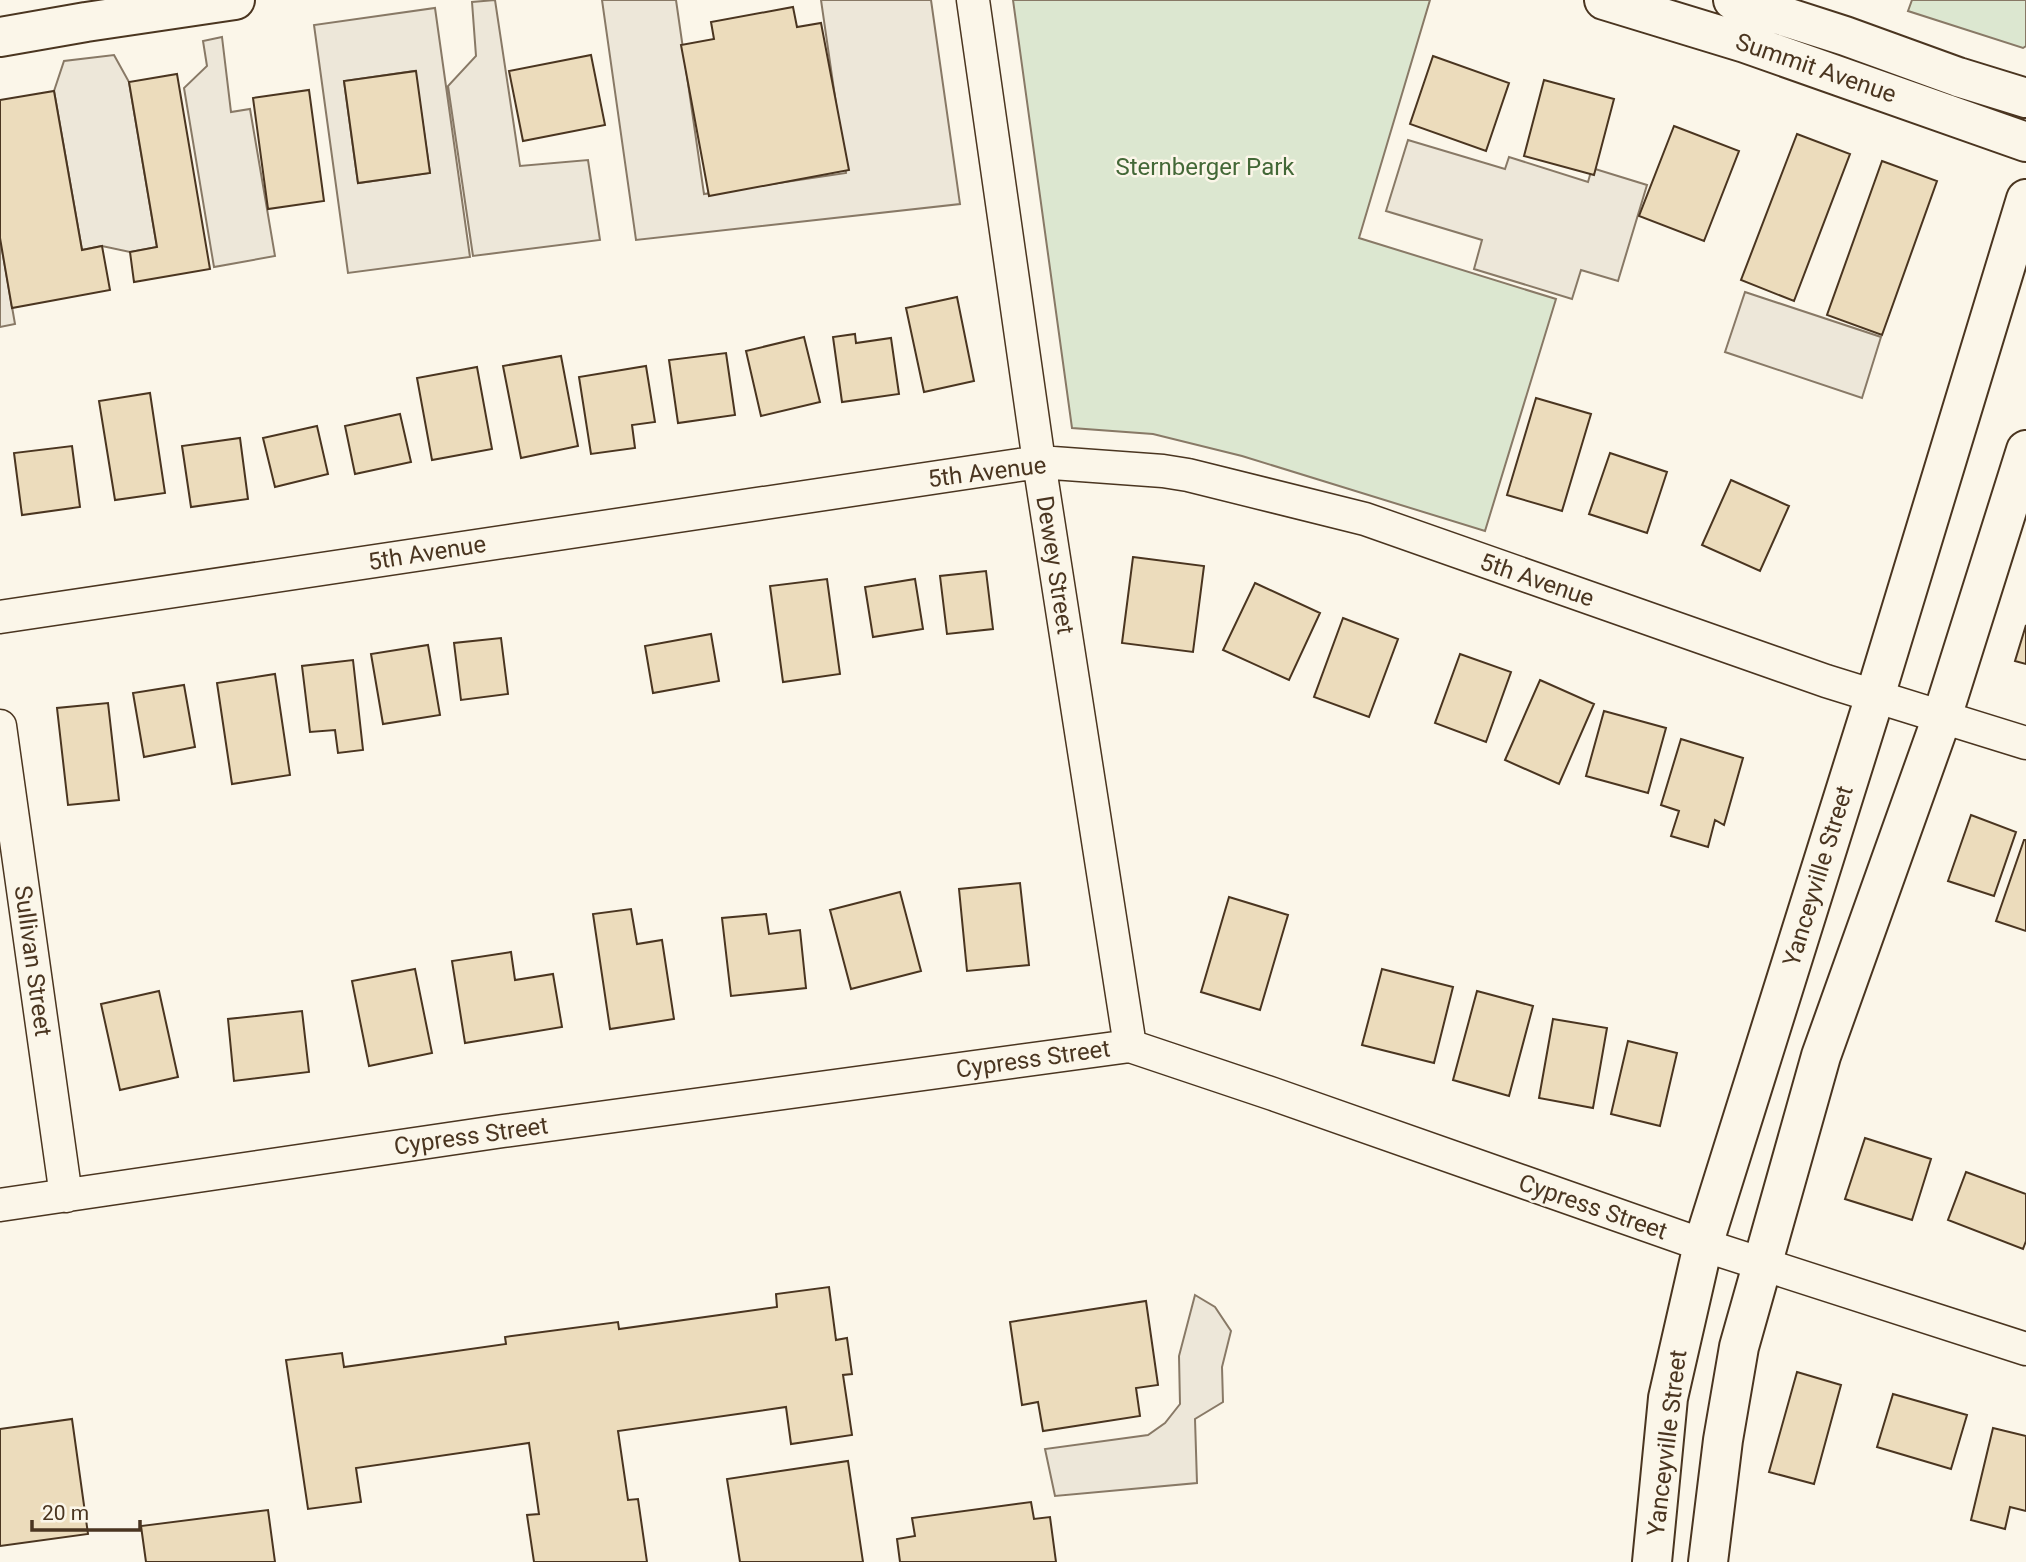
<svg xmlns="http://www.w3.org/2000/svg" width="2026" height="1562" font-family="Roboto,sans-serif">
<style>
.green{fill:#dce7d0;stroke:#887966;stroke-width:2}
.parking{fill:#ede7d9;stroke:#887966;stroke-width:2;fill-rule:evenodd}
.building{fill:#ecdcbc;stroke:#4a3520;stroke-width:2}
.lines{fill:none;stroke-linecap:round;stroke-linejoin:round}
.minor-casing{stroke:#4a3520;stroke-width:35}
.secondary-casing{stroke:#4a3520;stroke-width:42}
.primary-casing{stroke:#4a3520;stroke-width:42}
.minor{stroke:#fbf6e9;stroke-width:32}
.secondary{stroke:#fbf6e9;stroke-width:38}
.primary{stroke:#fbf6e9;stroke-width:38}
.labels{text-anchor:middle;stroke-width:5;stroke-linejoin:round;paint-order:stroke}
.street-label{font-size:24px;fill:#4a3520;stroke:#fbf6e9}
.park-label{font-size:24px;fill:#436837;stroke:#fbf6e9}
</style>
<rect width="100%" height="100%" fill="#fbf6e9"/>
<path class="green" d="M 1013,0 L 1430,0 L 1359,238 L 1556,299 L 1485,531 L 1242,456 L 1153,434 L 1072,428 Z
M 1912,0 L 2026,0 L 2026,46 L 2023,48 L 1908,11 Z"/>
<path class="parking" d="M 495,0 L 520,166 L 588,160 L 600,240 L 473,256 L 448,86 L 476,56 L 472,2 Z
M 602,0 L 676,0 L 704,194 L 846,173 L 821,0 L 931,0 L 960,204 L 636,240 Z
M 435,8 L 470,257 L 348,273 L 314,25 ZM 415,71 L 430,173 L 358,183 L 344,81 Z
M 222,37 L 231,112 L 250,109 L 275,256 L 214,267 L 184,88 L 207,66 L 203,41 Z
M 114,55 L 129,82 L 157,247 L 130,252 L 102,246 L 82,250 L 54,91 L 64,61 Z
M 1408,140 L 1505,169 L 1509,157 L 1588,182 L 1592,168 L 1647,185 L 1618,281 L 1581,270 L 1572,299 L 1474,269 L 1482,240 L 1386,211 Z
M 0,238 L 15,324 L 0,327 Z
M 1745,292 L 1881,337 L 1862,398 L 1725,352 Z
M 1195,1295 L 1215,1307 L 1231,1331 L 1222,1367 L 1223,1402 L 1195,1419 L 1197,1483 L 1055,1496 L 1045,1449 L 1148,1435 L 1165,1423 L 1180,1404 L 1179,1356 Z"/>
<path class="building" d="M 793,7 L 797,27 L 821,23 L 849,170 L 709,196 L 681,45 L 714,39 L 711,22 Z
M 591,55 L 605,125 L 523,141 L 509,71 Z
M 1433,56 L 1509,83 L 1486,151 L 1410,124 Z
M 416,71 L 430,173 L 358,183 L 344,81 Z
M 177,74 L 210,269 L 134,282 L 130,252 L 157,247 L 129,82 Z
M 1544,80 L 1614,99 L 1594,175 L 1524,156 Z
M 309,90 L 324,201 L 268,209 L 253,98 Z
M 54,91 L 82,250 L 102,246 L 110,290 L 12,308 L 0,238 L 0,100 Z
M 1674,126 L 1739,151 L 1704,241 L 1639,216 Z
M 1797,134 L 1850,154 L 1794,301 L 1741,280 Z
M 1882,161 L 1937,181 L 1882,335 L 1827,315 Z
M 957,297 L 974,381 L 924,392 L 906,308 Z
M 855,334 L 856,343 L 891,338 L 899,394 L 842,402 L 833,337 Z
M 804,337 L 820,402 L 761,416 L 746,351 Z
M 726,353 L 735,415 L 678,423 L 669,360 Z
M 561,356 L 578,446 L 521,458 L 503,366 Z
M 646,366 L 655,422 L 632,425 L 635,448 L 591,454 L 579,377 Z
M 477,367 L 492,449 L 432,460 L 417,378 Z
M 150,393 L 165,493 L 115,500 L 99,401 Z
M 1536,398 L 1591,414 L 1562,511 L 1507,495 Z
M 400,414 L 411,462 L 355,474 L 345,426 Z
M 317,426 L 328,474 L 275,487 L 263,438 Z
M 240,438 L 248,499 L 191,507 L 182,446 Z
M 72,446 L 80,507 L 22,515 L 14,453 Z
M 1610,453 L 1667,472 L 1647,533 L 1589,514 Z
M 1731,480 L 1789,506 L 1760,571 L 1702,545 Z
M 1133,557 L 1204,566 L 1193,652 L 1122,643 Z
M 986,571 L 993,629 L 947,634 L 940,576 Z
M 827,579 L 840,674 L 783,682 L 770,586 Z
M 915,579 L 923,629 L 873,637 L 865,587 Z
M 1255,583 L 1320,613 L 1289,680 L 1223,650 Z
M 1343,618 L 1398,639 L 1369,717 L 1314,697 Z
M 2026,625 L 2026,664 L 2015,661 Z
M 711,634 L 719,681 L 653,693 L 645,646 Z
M 501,638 L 508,694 L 461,700 L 454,643 Z
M 428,645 L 440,715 L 383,724 L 371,654 Z
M 1460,654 L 1511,672 L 1486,742 L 1435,723 Z
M 353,660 L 363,750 L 338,753 L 335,730 L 310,732 L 302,666 Z
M 275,674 L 290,775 L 232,784 L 217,683 Z
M 1540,680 L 1594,704 L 1559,784 L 1505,760 Z
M 184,685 L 195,747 L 144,757 L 133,693 Z
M 108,703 L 119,800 L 68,805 L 57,708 Z
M 1604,711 L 1666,728 L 1648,793 L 1586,776 Z
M 1681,739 L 1743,758 L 1724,825 L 1715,820 L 1708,847 L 1671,836 L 1679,811 L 1661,805 Z
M 1971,815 L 2016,832 L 1994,896 L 1948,881 Z
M 2024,840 L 2026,840 L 2026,931 L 1996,921 Z
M 1020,883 L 1029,965 L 967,971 L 959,889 Z
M 900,892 L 921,971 L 851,989 L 830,910 Z
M 1229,897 L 1288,915 L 1260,1010 L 1201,992 Z
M 631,909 L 637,944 L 662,940 L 674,1019 L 610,1029 L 593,914 Z
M 766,914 L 769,934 L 800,930 L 806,988 L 731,996 L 722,918 Z
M 511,952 L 515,980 L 553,974 L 562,1027 L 465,1043 L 452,961 Z
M 415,969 L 432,1053 L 369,1066 L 352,981 Z
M 1382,969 L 1453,987 L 1434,1063 L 1362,1045 Z
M 159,991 L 178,1077 L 120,1090 L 101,1004 Z
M 1477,991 L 1533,1006 L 1509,1096 L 1453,1080 Z
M 302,1011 L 309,1072 L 234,1081 L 228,1019 Z
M 1553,1019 L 1607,1028 L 1593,1108 L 1539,1098 Z
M 1628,1041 L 1677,1053 L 1660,1126 L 1611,1114 Z
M 1865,1138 L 1931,1159 L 1912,1220 L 1845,1199 Z
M 1966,1172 L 2026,1194 L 2026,1241 L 2023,1249 L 1948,1220 Z
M 829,1287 L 836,1340 L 847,1338 L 852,1374 L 843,1375 L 852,1435 L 791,1444 L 786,1407 L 618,1431 L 628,1500 L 638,1499 L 647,1562 L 534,1562 L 527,1515 L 539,1514 L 529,1443 L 356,1468 L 361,1502 L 308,1509 L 286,1360 L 342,1353 L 344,1367 L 506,1344 L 505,1337 L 618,1322 L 619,1329 L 777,1307 L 776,1294 Z
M 1146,1301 L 1158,1385 L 1136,1388 L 1140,1416 L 1043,1431 L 1038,1402 L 1022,1405 L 1010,1322 Z
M 1797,1372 L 1841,1385 L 1814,1484 L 1769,1472 Z
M 1893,1394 L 1967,1415 L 1951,1469 L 1877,1447 Z
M 72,1419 L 88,1534 L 0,1546 L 0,1429 Z
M 1993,1428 L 2026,1436 L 2026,1511 L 2010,1507 L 2005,1529 L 1971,1520 Z
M 848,1461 L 863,1562 L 740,1562 L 727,1479 Z
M 1031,1502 L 1034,1519 L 1050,1517 L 1056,1562 L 900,1562 L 897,1539 L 915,1536 L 912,1518 Z
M 268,1510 L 275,1562 L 146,1562 L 141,1526 Z"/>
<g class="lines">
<defs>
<path id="minor" d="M 973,0 L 1039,462 L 1130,1046
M 0,617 L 1039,462 L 1163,471 L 1188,475 L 1365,519 L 1826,681 L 2026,743
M 0,726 L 66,1196
M 0,1205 L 503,1131 L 1130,1046 L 1273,1094 L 1703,1245 L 2026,1349"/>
<path id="secondary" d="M 1652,1562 L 1668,1398 L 1703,1245 L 1875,696 L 2026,199
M 1708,1562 L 1723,1440 L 1739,1347 L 1821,1056 L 1942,717 L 2026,450"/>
<path id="primary" d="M 1604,0 L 1745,43 L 2026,142
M 1733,0 L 1845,36 L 1958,77 L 2026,98
M 0,37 L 86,22 L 235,0"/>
</defs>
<use href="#minor" class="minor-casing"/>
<use href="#secondary" class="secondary-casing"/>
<use href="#primary" class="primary-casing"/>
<use href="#minor" class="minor"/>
<use href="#secondary" class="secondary"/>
<use href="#primary" class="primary"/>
</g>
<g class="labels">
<g class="street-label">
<text transform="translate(1816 68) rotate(19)" y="8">Summit Avenue</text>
<text transform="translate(987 472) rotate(-7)" y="8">5th Avenue</text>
<text transform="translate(427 553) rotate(-9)" y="8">5th Avenue</text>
<text transform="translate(1055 565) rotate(81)" y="8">Dewey Street</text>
<text transform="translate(1537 580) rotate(19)" y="8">5th Avenue</text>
<text transform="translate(1818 876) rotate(-73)" y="8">Yanceyville Street</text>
<text transform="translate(33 961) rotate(82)" y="8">Sullivan Street</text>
<text transform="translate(1033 1059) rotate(-8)" y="8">Cypress Street</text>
<text transform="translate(471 1136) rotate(-8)" y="8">Cypress Street</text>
<text transform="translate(1593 1207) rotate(19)" y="8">Cypress Street</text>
<text transform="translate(1667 1443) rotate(-83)" y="8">Yanceyville Street</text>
</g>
<g class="park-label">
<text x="1205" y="175">Sternberger Park</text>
</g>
</g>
<path d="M32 1520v10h108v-10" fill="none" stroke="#4a3520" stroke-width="3.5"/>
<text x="42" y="1520" font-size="21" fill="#4a3520" stroke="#fbf6e9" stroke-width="5" paint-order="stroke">20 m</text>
</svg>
